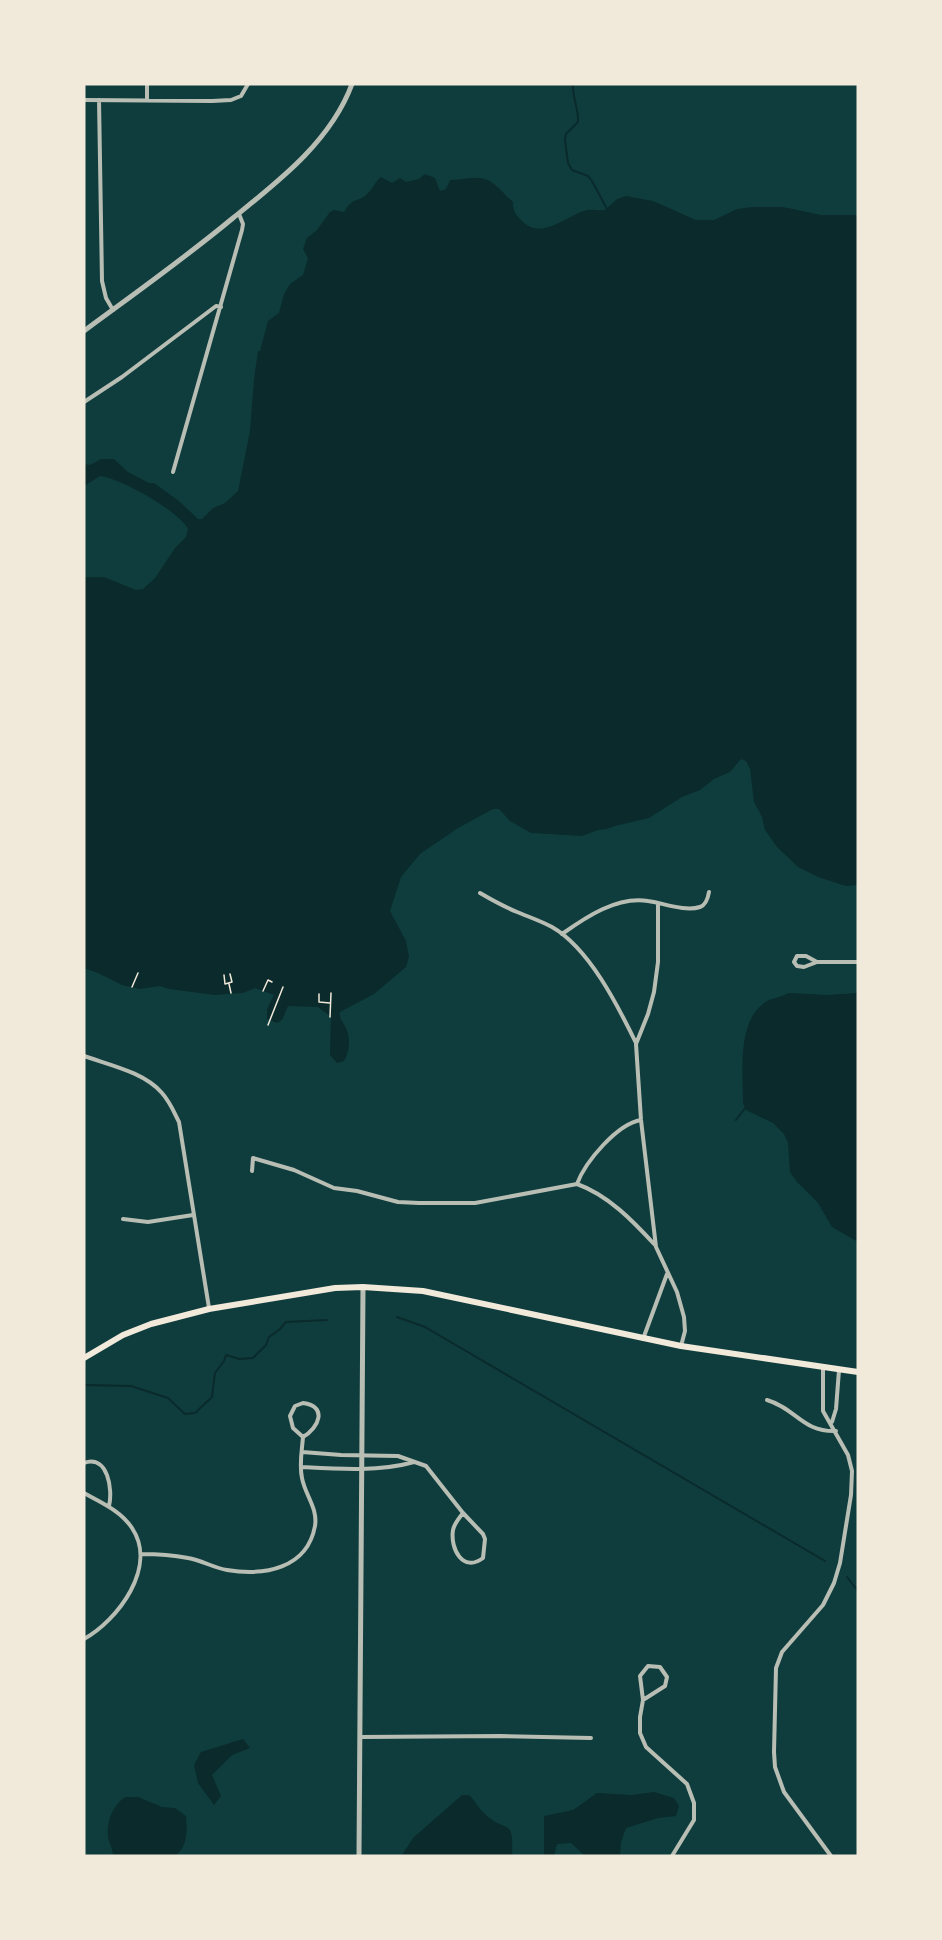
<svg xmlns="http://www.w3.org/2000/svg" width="942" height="1940" font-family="Helvetica,sans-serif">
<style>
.water{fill:#0a2a2b}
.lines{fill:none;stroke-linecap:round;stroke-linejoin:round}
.stream{stroke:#0a2a2b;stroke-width:2}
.path{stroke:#f1e9da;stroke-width:1.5}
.minor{stroke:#b8beb3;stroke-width:4}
.tertiary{stroke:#b8beb3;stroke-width:5}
.secondary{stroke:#f1e9da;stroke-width:6}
</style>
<rect width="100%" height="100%" fill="#0f3d3e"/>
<path class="water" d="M 425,174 L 435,178 L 440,191 L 446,189 L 450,180 C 459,180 466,178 474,178 C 492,176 501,192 513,202 C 513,212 516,215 523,222 C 543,240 565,216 587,210 C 592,209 599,211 605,210 L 617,199 L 626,196 L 653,201 L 696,220 L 714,220 L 737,209 L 752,207 L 783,207 L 821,215 L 858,215 L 858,885 L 846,886 L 818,877 L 798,867 L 777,847 L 765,830 L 762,817 L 754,802 L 750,769 L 746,761 L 741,759 L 730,772 L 714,779 L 700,790 L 682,797 L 649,818 L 615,826 L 607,829 L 598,830 L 582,836 L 531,833 L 510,821 L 499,809 L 493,809 L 458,828 L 420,854 L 401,877 L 390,911 L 406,941 L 409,957 L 406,967 L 374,994 L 340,1012 C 339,1019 342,1020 345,1026 C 351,1037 350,1051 344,1061 L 337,1063 L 330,1055 L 331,1017 L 318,1007 L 288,1006 L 282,1020 L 277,1023 L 267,1019 L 267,1009 L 274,995 L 255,988 L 243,993 L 214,995 L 169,989 L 160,986 L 140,989 L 122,985 L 98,973 L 84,968 L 84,577 L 104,577 L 136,590 L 143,589 L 155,578 L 175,548 L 186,537 L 188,529 C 179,511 120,478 100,476 L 84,486 L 84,464 L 90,465 L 101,459 L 114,459 L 128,472 L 149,483 L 154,483 L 179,501 L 198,519 L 202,519 L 213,508 L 225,503 L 238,491 L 250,431 L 254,379 L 258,351 L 260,351 L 268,321 L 279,313 L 284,294 L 290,284 L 303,275 L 308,258 L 303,249 L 307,238 L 317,230 L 330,212 L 334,210 L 344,212 C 353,196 359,203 368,193 C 374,188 375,181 381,177 L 392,183 L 400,178 L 406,182 L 419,179 Z
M 789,993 L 827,995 L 858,993 L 858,1242 L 832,1227 L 818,1203 L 797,1182 L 790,1172 L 788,1143 L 784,1134 L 773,1123 L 746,1110 L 743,1103 C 743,1072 736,1020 767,1001 C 773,998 782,997 789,993 Z
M 243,1739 L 250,1748 L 232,1755 L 212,1775 L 221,1796 L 214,1805 L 198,1783 L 194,1765 L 201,1752 Z
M 654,1792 L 674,1798 L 679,1806 L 676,1816 L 658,1818 L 626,1828 L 621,1842 L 620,1856 L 585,1856 L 571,1843 L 557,1844 L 554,1856 L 544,1856 L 544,1816 L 573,1810 L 597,1793 L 632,1795 Z
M 462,1795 L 469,1795 C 475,1800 478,1808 484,1813 C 506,1835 514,1815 512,1856 L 401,1856 L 414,1837 Z
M 125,1797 L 138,1797 L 162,1807 L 175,1808 L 186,1816 C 187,1831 188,1847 175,1856 L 113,1856 C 113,1849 109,1843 108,1837 C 106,1821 113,1806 125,1797 Z"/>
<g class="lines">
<path class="stream" d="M 573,84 C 572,97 579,109 578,122 L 566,134 L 565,140 L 568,163 L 572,170 L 588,176 L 592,181 L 607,209
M 736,1120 L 745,1108
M 397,1317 L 425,1327 L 825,1561
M 84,1385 L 131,1386 L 168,1398 L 185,1414 L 195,1413 L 212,1397 L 215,1373 L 224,1361 L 226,1355 L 239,1359 L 253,1358 L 266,1345 L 269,1337 L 279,1330 L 286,1322 L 327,1320
M 847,1577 L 858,1591"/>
<path class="path" d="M 224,975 L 225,984 L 232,982 L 230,974
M 229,984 L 231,993
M 132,987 L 138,973
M 263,991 L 268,980 L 272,982
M 319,994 L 319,1002 L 330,1003
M 330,1017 L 331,993
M 268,1025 L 283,987"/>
<path class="minor" d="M 147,84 L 147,99
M 84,100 L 212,101 L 231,100 L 241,96 L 248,84
M 99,100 L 102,281 L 106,298 L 113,310
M 84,402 L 122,377 L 216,306 L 221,307
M 173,472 L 242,230 L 243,224 L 239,214
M 480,893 C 492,900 505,907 517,912 C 529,917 541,921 552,927 C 589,948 618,1006 636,1043
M 658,904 L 658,962 L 654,992 L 648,1014 L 636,1044 L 641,1120 L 656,1247 L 677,1292 L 684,1317 L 685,1331 L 681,1346
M 562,934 C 586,917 617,896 648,901 C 663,903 685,912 700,907 C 706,905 708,898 709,892
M 817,962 L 806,956 L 797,956 L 794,962 L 797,966 L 804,967 L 817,962 L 858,962
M 84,1056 C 109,1065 144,1072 162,1093 C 170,1102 174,1112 179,1122 L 209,1308
M 252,1171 L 253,1158 L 294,1170 L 334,1188 L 357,1191 L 398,1202 L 419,1203 L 475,1203 L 577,1184 C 608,1195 633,1221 655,1245
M 577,1184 C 585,1162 617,1124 641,1120
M 123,1219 L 148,1222 L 193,1215
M 643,1339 L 667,1274
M 823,1368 L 823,1411 L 848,1455 L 852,1471 L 851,1495 L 840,1563 L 834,1583 L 823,1605 L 782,1652 L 776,1668 L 774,1752 L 775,1767 L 784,1792 L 831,1856
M 767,1400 C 797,1409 802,1432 836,1431
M 832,1422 L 836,1409 L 839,1370
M 302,1452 L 341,1455 L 398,1456 L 426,1466 L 463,1513 L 483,1534 L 485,1539 L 483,1558 C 463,1573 450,1549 453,1530 C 454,1524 459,1518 463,1513
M 84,1463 C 108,1454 113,1490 109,1506
M 301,1467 C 337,1469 379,1472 414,1462
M 84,1493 C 102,1503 121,1511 132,1528 C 158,1567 118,1620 84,1639
M 142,1554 C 157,1554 172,1555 188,1558 C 201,1560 214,1568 227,1570 C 264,1576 307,1569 315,1526 C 318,1508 305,1495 302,1478 C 299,1465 302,1450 303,1437 C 319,1428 328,1406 303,1403 L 295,1406 L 290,1416 L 293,1428 L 303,1437
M 643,1700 L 665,1686 L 667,1677 L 660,1667 L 648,1666 L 640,1676 L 643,1700 L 640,1717 L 640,1733 L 646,1747 L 687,1784 L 694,1803 L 694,1820 L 672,1856
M 361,1737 L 501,1736 L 591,1738"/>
<path class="tertiary" d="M 84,331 C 134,294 185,258 233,218 C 279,181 331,141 352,84
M 359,1856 L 363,1287"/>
<path class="secondary" d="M 84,1358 L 123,1335 L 151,1324 L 209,1309 L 335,1288 L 363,1287 L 423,1291 L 681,1346 L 858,1372"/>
</g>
<rect width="942" height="1940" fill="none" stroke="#f1e9da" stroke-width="171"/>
</svg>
